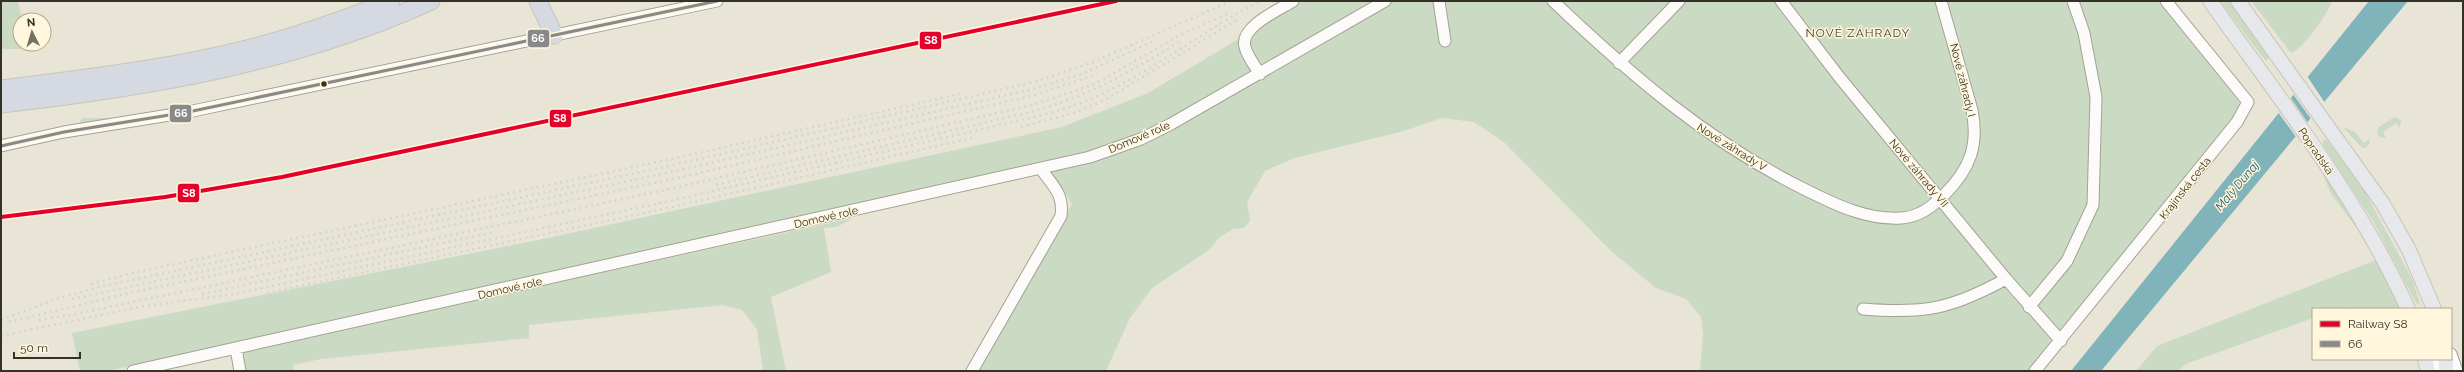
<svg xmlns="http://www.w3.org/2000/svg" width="2464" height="372" font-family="Raleway,sans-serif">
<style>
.green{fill:#cadac3}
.water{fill:#80b3ba}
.pier{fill:#e9e5d6}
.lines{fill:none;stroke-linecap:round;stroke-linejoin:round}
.minor-casing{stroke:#a4a196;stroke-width:13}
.major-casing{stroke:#c7c4bd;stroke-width:16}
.highway-casing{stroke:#c7c4bd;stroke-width:19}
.minor{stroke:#fcfbf9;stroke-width:11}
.major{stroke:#e6e8eb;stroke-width:14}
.highway{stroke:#d5dae2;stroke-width:17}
.rail{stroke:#d5d4cf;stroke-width:2.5;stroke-dasharray:2 4;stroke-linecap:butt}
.bus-1-casing{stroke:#fff6db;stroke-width:6}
.bus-1{stroke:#898989;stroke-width:3}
.rail-1-casing{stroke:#fff6db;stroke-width:7}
.rail-1{stroke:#e4002b;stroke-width:4}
.bus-dot{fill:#343127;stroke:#fff6db;stroke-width:1.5}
.labels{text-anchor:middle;stroke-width:3;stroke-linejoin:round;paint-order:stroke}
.street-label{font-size:11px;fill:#343127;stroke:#fff6db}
.neighbourhood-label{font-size:12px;letter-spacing:1px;fill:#453e28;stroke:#fff6db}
.water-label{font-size:12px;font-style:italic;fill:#1e5b68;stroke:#fff6db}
.line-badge{stroke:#fff6db;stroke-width:1.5}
.badge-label{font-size:11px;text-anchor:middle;font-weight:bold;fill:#fff}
</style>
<rect width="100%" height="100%" fill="#e9e5d6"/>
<path class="green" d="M 1,1 L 18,1 L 22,20 L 20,20 L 20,44 L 24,44 L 24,49 L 1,49 Z
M 1302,1 L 2161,1 L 2233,92 L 2243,109 L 2029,371 L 1700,371 L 1703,335 L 1701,317 L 1686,299 L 1656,288 L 1611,251 L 1505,143 L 1474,122 L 1442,118 L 1404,131 L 1295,158 L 1265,171 L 1247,202 L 1250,221 L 1244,228 L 1233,229 L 1220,237 L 1209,250 L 1152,288 L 1130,318 L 1106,371 L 978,371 L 1014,302 L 1072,204 L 1045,164 L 108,371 L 80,371 L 72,333 L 538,240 L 1062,127 L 1148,93 Z
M 2220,1 L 2230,1 L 2270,56 L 2266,61 L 2260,54 Z
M 2251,1 L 2332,1 C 2328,13 2303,50 2291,53 Z
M 2394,117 L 2401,120 L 2400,128 L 2396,123 L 2383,132 L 2386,138 L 2380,137 L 2377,133 L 2379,127 Z
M 83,118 L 118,118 L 82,124 L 80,121 Z
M 2343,127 L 2355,132 L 2364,143 L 2370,139 L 2369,144 L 2365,148 L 2361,147 Z
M 2326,139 L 2365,192 L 2413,281 L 2420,304 L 2416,303 L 2373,221 L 2323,145 L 2323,141 Z
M 2322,172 L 2327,178 L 2365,239 L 2330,192 Z
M 853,218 L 837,227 L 824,228 L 831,272 L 771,297 L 786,371 L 763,371 L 757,329 L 742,310 L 722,305 L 529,325 L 529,338 L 321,359 L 293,365 L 294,371 L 246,371 L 242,351 Z
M 2376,260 L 2400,308 L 2349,309 L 2348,307 L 2341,309 L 2313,309 L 2313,318 L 2186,364 L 2178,371 L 2136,371 L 2157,346 Z"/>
<path class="water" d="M 2369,1 L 2408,1 L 2101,371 L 2071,371 Z"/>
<path class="pier" d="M 2307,76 L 2325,103 L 2311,119 L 2293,94 Z
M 2290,97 L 2308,123 L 2296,137 L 2278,112 Z"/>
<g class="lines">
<defs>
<path id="minor" d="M 1439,1 L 1445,41
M 1553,1 C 1631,75 1708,142 1806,190 C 1836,205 1867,220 1901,218 C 1919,217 1932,207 1945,194 C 1970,169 1979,145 1972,110 L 1941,1
M 1781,1 L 1840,78 L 2006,279 L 2061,341
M 1619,63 L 1679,1
M 1260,74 C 1255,66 1247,56 1245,47 C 1239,27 1279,10 1293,1
M 1,146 L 64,132 L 188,112 L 717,1
M 2029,307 L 2067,261 L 2093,205 L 2096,97 L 2084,33 L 2073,1
M 1863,309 C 1925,314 1951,309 2006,279
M 236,349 L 240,371
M 2451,354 L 2457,371
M 2432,359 L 2438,371
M 133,371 L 1090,157 L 1141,139 L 1171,124 L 1385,1
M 972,371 L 1061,216 C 1064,194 1053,186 1041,169
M 2035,371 L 2237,122 L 2248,102 L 2166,1"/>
<path id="major" d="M 2210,1 C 2280,100 2358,197 2408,309
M 2238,1 L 2383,204 L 2409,250 L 2434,309
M 2425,359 L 2428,371
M 2446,359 L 2446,371"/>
<path id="highway" d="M 538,1 L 554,35
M 1,89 C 91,78 183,67 270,43 C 311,31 351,17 391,1
M 1,104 C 149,87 295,63 431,1"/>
</defs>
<use href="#minor" class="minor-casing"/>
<use href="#major" class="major-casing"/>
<use href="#highway" class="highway-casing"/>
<use href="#minor" class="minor"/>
<use href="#major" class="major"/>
<use href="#highway" class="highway"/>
<path class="rail" d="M 1021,127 L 1074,113 L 1105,100 L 1240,18
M 716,185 L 1022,114 C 1084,99 1125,75 1179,42
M 91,284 L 132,273 L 676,158 L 964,93
M 267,293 L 668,208 L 976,137
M 202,294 L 495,232
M 72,299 L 680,170 L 1033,89 L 1082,74 L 1154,41
M 1,320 L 58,298 L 99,287 L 678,164 L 1034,82 L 1091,63 L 1231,1
M 39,320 L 76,314 L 661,191 L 1036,104 L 1095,84 L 1182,34 L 1227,14
M 9,322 L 125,294 L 682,177 L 1035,95 L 1097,74
M 1,336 L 144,306 L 235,294 L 665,202 L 1039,116 C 1065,109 1092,100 1116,87 C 1166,61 1211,26 1261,1"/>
<defs>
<path id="bus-1" d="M 1,146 L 64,132 L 188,112 L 717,1"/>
</defs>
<use href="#bus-1" class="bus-1-casing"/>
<use href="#bus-1" class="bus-1"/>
<defs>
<path id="rail-1" d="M 1,217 L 165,197 L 282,177 L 1116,1"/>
</defs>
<use href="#rail-1" class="rail-1-casing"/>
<use href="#rail-1" class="rail-1"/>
</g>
<circle class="bus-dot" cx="324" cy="84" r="3.5"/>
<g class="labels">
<g class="street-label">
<text transform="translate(1963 80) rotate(76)" y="4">Nové záhrady I</text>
<text transform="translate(1139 137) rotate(-23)" y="4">Domové role</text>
<text transform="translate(1732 147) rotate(32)" y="4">Nové záhrady V</text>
<text transform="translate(2316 151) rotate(56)" y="4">Popradská</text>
<text transform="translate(1919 173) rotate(50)" y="4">Nové záhrady VII</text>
<text transform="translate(2185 188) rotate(-52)" y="4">Krajinská cesta</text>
<text transform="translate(826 217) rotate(-13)" y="4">Domové role</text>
<text transform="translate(510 288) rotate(-13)" y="4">Domové role</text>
</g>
<g class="neighbourhood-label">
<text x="1858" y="37">NOVÉ ZÁHRADY</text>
</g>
<g class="water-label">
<text transform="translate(2237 186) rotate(-50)" y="4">Malý Dunaj</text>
</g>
</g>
<g class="line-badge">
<rect x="527" y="29" width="23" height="19" rx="4" fill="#898989"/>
<rect x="919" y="31" width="23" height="19" rx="4" fill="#e4002b"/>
<rect x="169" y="104" width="23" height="19" rx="4" fill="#898989"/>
<rect x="549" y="109" width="23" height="19" rx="4" fill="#e4002b"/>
<rect x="177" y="183" width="23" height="20" rx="4" fill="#e4002b"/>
</g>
<g class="badge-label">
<text x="538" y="42">66</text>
<text x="931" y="44">S8</text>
<text x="181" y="117">66</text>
<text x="560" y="122">S8</text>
<text x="189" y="197">S8</text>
</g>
<rect width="2464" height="372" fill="none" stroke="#343127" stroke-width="4"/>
<rect x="2312" y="308" width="140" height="52" fill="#fff6db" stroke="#aea793"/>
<rect x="2320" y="321" width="20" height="6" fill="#e4002b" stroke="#aea793"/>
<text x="2348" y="328" font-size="12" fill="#343127">Railway S8</text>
<rect x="2320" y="341" width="20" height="6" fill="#898989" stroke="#aea793"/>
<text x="2348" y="348" font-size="12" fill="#343127">66</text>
<g transform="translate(32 32) rotate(355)"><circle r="19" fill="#fff6db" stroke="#aea793"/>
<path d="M0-3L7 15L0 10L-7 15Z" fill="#737064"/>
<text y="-6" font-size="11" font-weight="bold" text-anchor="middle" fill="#343127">N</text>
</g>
<path d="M14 352v6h66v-6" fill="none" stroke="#343127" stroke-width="2"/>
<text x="20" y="352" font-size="12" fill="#343127" stroke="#fff6db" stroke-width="3" paint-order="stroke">50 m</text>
</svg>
